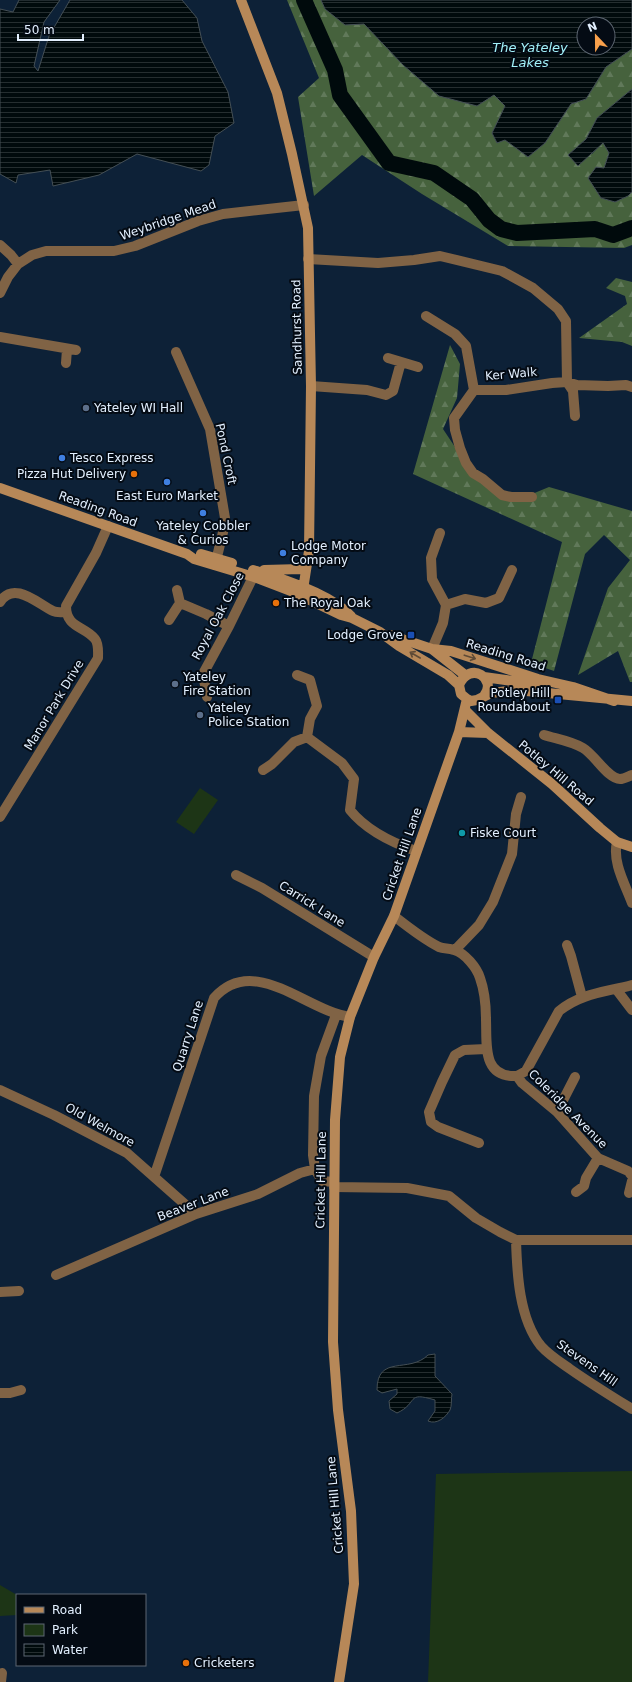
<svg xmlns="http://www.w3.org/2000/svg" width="632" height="1682" font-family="'DejaVu Sans',sans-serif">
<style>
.green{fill:#1d3516}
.forest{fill:url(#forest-firs)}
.water{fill:url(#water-rules);stroke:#444f55;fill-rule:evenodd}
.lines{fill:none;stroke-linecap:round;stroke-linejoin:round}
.river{stroke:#000a0c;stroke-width:16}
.street{stroke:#806345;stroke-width:10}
.secondary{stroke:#b78858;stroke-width:10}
.oneway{stroke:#5e4a36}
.service-dot{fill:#5c6f8a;stroke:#040b14;stroke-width:1.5}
.shop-dot{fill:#3f7fe0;stroke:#040b14;stroke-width:1.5}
.food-dot{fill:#e8710a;stroke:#040b14;stroke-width:1.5}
.transit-dot{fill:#1a4fb4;stroke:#040b14;stroke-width:1.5}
.culture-dot{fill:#0f9aa8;stroke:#040b14;stroke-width:1.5}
.labels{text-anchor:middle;stroke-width:4;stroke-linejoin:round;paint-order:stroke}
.street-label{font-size:12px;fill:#e3f0ff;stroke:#040b14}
.poi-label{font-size:12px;fill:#e3f0ff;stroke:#040b14;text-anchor:start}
.water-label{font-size:13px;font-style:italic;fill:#a3f2fb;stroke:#040b14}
</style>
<defs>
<pattern id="forest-firs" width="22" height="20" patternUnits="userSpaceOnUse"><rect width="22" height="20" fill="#46623d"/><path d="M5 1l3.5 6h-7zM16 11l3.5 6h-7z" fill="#61795a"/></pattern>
<pattern id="water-rules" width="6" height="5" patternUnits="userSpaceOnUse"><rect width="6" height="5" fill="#000a0c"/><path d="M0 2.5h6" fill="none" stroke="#252e30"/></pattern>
</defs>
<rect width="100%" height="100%" fill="#0d2137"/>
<path class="green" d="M 200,788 L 218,800 L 194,834 L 176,822 Z
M 632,1471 L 632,1682 L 428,1682 L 436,1474 Z
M 0,1585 L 17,1595 L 17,1615 L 0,1616 Z"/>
<path class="forest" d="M 287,0 L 321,0 L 325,9 L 364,23 L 403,65 L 439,96 L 494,94 L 505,106 L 492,133 L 497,143 L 505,139 L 528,157 L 545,143 L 571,104 L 586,99 L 606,67 L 632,49 L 632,89 L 597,118 L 586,139 L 568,155 L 592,154 L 603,142 L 609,153 L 604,168 L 589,178 L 601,198 L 615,202 L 628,196 L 632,192 L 632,245 L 624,248 L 508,246 L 422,194 L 362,155 L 314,196 L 298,97 L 319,78 Z
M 616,278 L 632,282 L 632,346 L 622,342 L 579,338 L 627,304 L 625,296 L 606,288 Z
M 450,345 L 460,364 L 457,398 L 443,429 L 459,453 L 471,475 L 520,499 L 549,487 L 632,511 L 632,682 L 630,682 L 618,651 L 578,675 L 608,588 L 630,560 L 604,535 L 585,554 L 554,671 L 531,663 L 562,542 L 413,474 Z"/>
<path class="water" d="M 19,0 L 60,0 L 44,22 L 34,66 L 38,71 L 49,36 L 70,0 L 182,0 L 197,18 L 202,41 L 228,92 L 234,123 L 215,136 L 209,165 L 201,171 L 137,154 L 99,175 L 53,186 L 50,170 L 18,175 L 16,183 L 0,174 L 0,9 L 13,12 Z
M 321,0 L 632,0 L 632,49 L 606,67 L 586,99 L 571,104 L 545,143 L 528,157 L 505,140 L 497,143 L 492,133 L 505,106 L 494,95 L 477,106 L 439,96 L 403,65 L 364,24 L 345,25 L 325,9 ZM 584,24 L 608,24 L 608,48 L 584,48 Z
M 632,89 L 632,192 L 628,196 L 615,202 L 601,198 L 588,178 L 596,167 L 604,168 L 609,153 L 603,143 L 578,166 L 568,155 L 586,139 L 597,118 Z
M 435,1354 L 435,1376 L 452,1394 C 451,1398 452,1406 450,1410 C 446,1417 437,1425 428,1421 L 435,1411 L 435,1400 C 405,1391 419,1403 397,1413 L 390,1409 L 389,1401 L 397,1394 L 397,1389 L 382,1393 L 377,1390 C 377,1354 409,1374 428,1355 Z"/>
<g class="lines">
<path class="river" d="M 304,0 L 335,70 L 340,95 L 389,163 L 434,173 L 472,199 L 489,220 L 501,229 L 517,233 L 595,229 L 613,235 L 632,228"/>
<path class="street" d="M 0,245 L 11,255 L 18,264 L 32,255 L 46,251 L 114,251 L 135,246 L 198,221 L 223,214 L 304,205
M 308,259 L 378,263 L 414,260 L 440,256 L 502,271 L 533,288 L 558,309 L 566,321 L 567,382 L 573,391 L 575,416
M 0,293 L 8,277 L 18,264
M 426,316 L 455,334 L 466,346 L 474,390
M 0,337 L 76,350
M 176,352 L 210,429 L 225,518 L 224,528 L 215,565
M 388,358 L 418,367
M 66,363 L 67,349
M 311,386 L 367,390 L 386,395 L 393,391 L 401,362
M 532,497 L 511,497 L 502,495 L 483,479 L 473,473 L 466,463 L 460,448 L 455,430 L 454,418 L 474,390 L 506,390 L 552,383 L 567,382 L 577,385 L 608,386 L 626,385 L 632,387
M 177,590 L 180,603
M 0,602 C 14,580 38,604 53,611 C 57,613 62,612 66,612
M 446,605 L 465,599 L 486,603 L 499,598 L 512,570
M 169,620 L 180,603 L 206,614 L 229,626
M 432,649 L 443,623 L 446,605 L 432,579 L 431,558 L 440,533
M 297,675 L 310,680 L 317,706 L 310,719 L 307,737
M 207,697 L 203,674 L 229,626 L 256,571
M 544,735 C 557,739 571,741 583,748 C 595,755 608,779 620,779 C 624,779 629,776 632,775
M 263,770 L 272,764 L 294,742 L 307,737 L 342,763 L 354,779 L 350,810 C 366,830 393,843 416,851
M 0,817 L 98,658 C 98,652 99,644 95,639 C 85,626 66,628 66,606 L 96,553 L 108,526
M 617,842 C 612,862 625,884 632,903
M 236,875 L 262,888 L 374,957
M 394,916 C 408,927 423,939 439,947 C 444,949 449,948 454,950 C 465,953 477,968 480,978 C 485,992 486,1006 486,1020 C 487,1045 482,1078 517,1076 L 522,1083 L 557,1112 L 598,1158 L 628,1171 L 632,1176
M 567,945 L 571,956 L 582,997
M 455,950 L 479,925 L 493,902 L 512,854 L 516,814 L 521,797
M 616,989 L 632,1010
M 517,1076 L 526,1071 L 559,1011 C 581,993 606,992 632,985
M 0,1090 L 54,1115 L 127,1153 L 196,1214
M 557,1112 L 575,1077
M 479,1143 L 438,1127 L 431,1122 L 429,1112 L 442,1082 L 455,1055 L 464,1050 L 486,1049
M 154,1177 L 214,998 C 254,953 306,1011 350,1017
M 334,1182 L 322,1181 L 315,1169 L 313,1155 L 314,1096 L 321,1056 L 336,1015
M 334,1187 L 407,1188 L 449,1196 L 476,1218 L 500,1232 L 516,1240 L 632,1240
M 576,1192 L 584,1186 L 586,1178 L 598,1158
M 629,1193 L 632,1181
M 516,1240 C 517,1273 519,1319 541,1346 C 549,1355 560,1362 570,1369 C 590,1383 611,1396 632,1409
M 56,1275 L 196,1214 L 258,1194 L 300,1173 L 315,1169
M 0,1292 L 19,1291
M 0,1393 L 10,1393 L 21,1390
M 1,1682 L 2,1673"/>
<path class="secondary" d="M 241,0 L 277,93 L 292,154 L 308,228 L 311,386 L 309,551 L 302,596
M 0,488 L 187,554 L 194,559 L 254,577 L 291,591 L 341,615 L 352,618 L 380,632 L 399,646 L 448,675 L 459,685
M 201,554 L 232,563
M 253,570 C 281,578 331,594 351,616
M 264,570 L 301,569
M 390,635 L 432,649 L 451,651 L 538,679 L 573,687 L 614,701
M 432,649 L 465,675
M 484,677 L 541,685
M 484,696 C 498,679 470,660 459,685 L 461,694 L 467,699 L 471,701 L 477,700 L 491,693 L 516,690 L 632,701
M 465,710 L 488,733 L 552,784 L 600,828 L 617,842 L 632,847
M 459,732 L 488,733
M 339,1682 L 354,1584 L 351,1511 L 338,1410 L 333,1342 L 335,1120 L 340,1057 L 350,1017 L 374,957 L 394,916 L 459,732 L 467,699"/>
</g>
<defs><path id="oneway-shaft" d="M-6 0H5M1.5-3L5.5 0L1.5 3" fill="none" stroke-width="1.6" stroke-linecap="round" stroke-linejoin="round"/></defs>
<g class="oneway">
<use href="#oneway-shaft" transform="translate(415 655) rotate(-150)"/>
<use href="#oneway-shaft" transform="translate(470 657) rotate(18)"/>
</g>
<g class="service-dot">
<circle cx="86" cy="408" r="4"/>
<circle cx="175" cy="684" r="4"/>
<circle cx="200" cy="715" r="4"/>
</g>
<g class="shop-dot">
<circle cx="62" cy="458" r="4"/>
<circle cx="167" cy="482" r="4"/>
<circle cx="203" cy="513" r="4"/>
<circle cx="283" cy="553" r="4"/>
</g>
<g class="food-dot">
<circle cx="134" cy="474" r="4"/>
<circle cx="276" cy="603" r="4"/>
<circle cx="186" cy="1663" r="4"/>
</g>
<g class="transit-dot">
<rect x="407" y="631" width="8" height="8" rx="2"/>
<rect x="554" y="696" width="8" height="8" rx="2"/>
</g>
<circle class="culture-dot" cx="462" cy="833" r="4"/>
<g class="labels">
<g class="street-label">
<text transform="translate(168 220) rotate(-19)" y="4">Weybridge Mead</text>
<text transform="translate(297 327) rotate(-91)" y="4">Sandhurst Road</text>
<text transform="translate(511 374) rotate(-5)" y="4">Ker Walk</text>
<text transform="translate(226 454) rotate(78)" y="4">Pond Croft</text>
<text transform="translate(98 509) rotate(20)" y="4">Reading Road</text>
<text transform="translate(218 616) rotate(-62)" y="4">Royal Oak Close</text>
<text transform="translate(506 655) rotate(17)" y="4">Reading Road</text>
<text transform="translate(54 705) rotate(-59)" y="4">Manor Park Drive</text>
<text transform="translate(556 773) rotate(40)" y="4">Potley Hill Road</text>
<text transform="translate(402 854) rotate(-71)" y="4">Cricket Hill Lane</text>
<text transform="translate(312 904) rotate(32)" y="4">Carrick Lane</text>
<text transform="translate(188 1036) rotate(-72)" y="4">Quarry Lane</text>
<text transform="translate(568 1109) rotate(45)" y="4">Coleridge Avenue</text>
<text transform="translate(100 1125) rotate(29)" y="4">Old Welmore</text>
<text transform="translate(321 1180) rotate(-89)" y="4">Cricket Hill Lane</text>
<text transform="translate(193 1204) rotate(-21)" y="4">Beaver Lane</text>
<text transform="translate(587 1363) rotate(35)" y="4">Stevens Hill</text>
<text transform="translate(335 1505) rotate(-95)" y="4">Cricket Hill Lane</text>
</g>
<g class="poi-label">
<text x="94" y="412">Yateley WI Hall</text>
<text x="70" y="462">Tesco Express</text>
<text x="126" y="478" text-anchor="end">Pizza Hut Delivery</text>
<text x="167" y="500" text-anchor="middle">East Euro Market</text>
<text x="203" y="530" text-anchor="middle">Yateley Cobbler<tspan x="203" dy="14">&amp; Curios</tspan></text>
<text x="291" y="550">Lodge Motor<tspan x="291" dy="14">Company</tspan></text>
<text x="284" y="607">The Royal Oak</text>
<text x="403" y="639" text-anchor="end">Lodge Grove</text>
<text x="183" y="681">Yateley<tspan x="183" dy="14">Fire Station</tspan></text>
<text x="550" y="697" text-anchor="end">Potley Hill<tspan x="550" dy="14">Roundabout</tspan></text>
<text x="208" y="712">Yateley<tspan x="208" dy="14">Police Station</tspan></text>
<text x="470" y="837">Fiske Court</text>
<text x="194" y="1667">Cricketers</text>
</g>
<g class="water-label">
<text x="530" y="52">The Yateley<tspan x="530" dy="15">Lakes</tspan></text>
</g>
</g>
<rect x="16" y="1594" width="130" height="72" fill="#040b14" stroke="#5d6772"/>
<rect x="24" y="1607" width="20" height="6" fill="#b78858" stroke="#5d6772"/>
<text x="52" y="1614" font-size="12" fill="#e3f0ff">Road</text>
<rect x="24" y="1624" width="20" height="12" fill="#1d3516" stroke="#5d6772"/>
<text x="52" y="1634" font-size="12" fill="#e3f0ff">Park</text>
<rect x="24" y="1644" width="20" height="12" fill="url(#water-rules)" stroke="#5d6772"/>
<text x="52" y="1654" font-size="12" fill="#e3f0ff">Water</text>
<g transform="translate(596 36) rotate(338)"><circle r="19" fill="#040b14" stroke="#5d6772"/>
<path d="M0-3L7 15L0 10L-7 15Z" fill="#f8a04b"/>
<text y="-6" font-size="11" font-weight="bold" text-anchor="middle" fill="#e3f0ff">N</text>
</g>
<path d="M18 34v6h65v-6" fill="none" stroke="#e3f0ff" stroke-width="2"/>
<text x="24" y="34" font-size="12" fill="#e3f0ff" stroke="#040b14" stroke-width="3" paint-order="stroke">50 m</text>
</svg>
